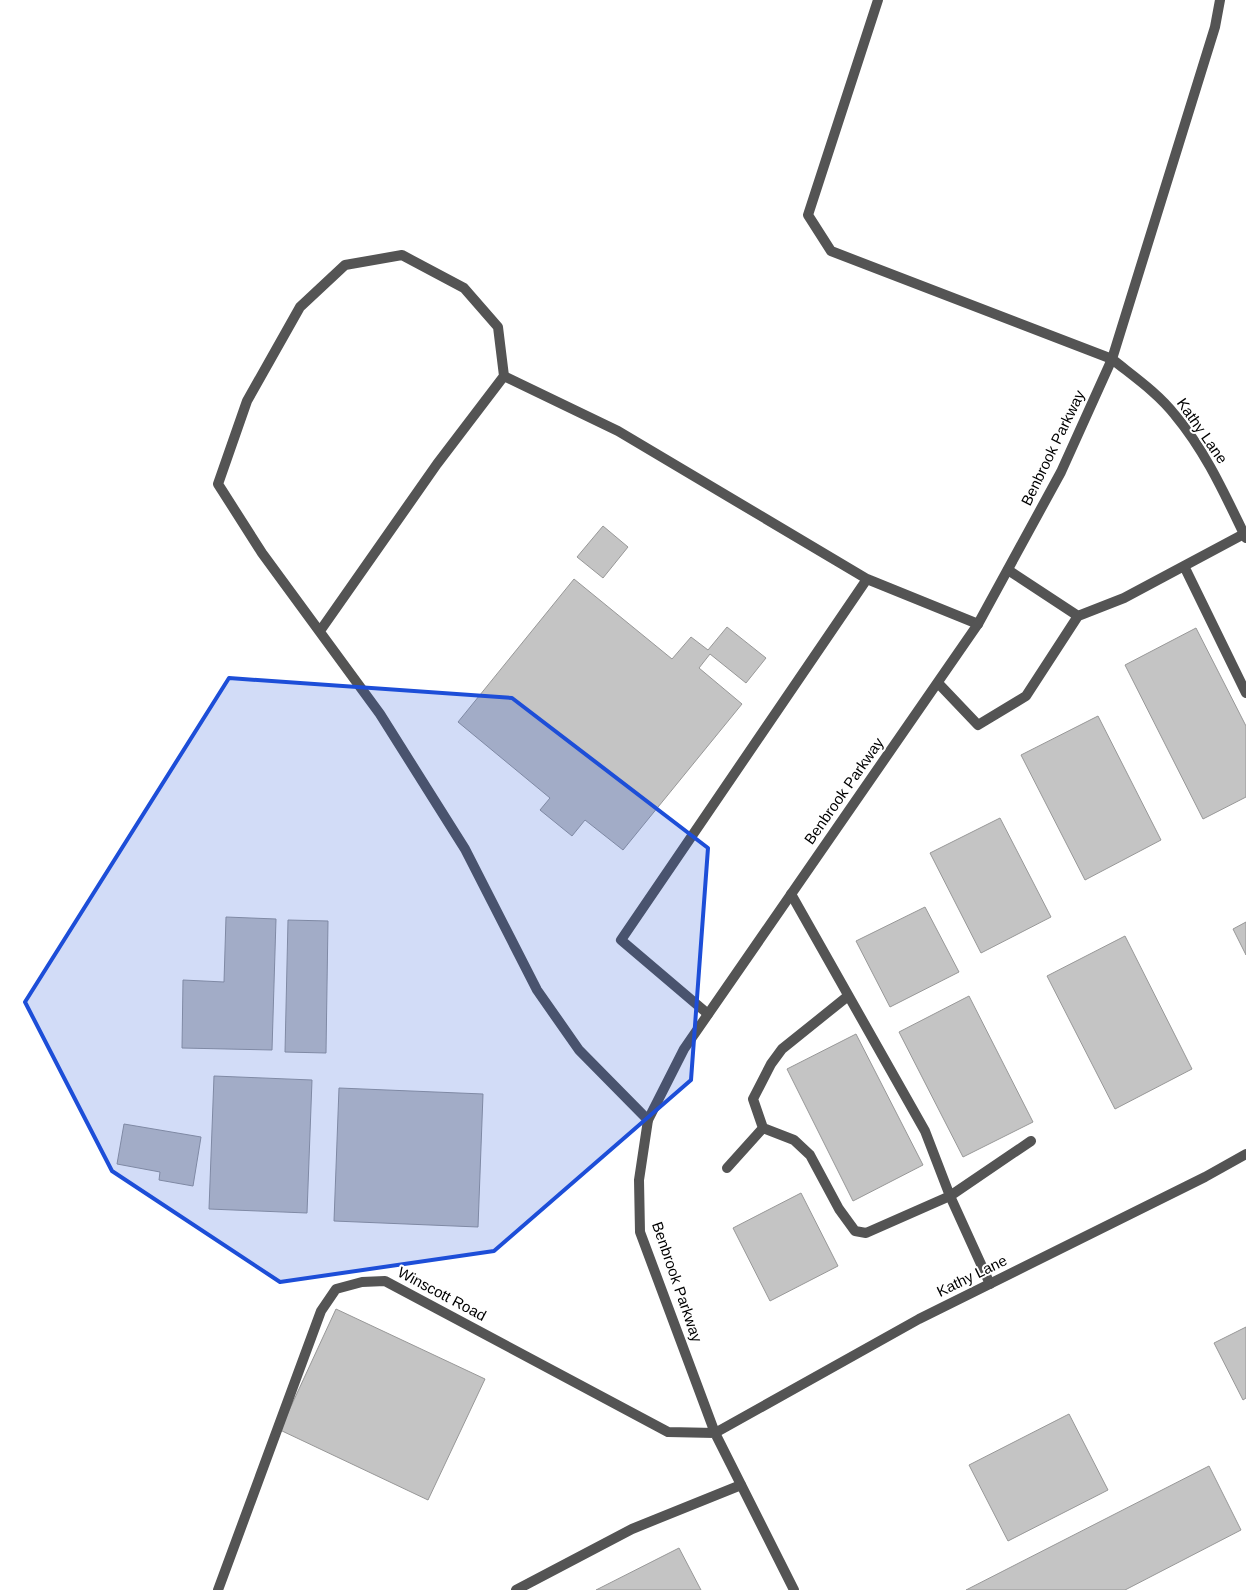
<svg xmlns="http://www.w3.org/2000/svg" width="1246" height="1590" font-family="Arial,sans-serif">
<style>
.building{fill:#c4c4c4;stroke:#989898}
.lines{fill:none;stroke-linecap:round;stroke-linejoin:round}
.service{stroke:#545454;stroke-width:10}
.minor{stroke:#545454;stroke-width:10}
.marked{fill:#1d4ed8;fill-opacity:0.2;stroke:#1d4ed8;stroke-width:4;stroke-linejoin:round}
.labels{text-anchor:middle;stroke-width:4;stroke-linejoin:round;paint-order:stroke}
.street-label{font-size:15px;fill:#000;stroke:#fff}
</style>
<rect width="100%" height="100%" fill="#fff"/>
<path class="building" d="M 603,526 L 628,547 L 603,578 L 577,557 Z
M 574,579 L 672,659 L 691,637 L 708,650 L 727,627 L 766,658 L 746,683 L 710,654 L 699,668 L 742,704 L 623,850 L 585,820 L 572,836 L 540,810 L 550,798 L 458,722 Z
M 1196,628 L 1246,726 L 1246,797 L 1203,819 L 1125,665 Z
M 1098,716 L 1161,840 L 1085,880 L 1021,755 Z
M 1000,818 L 1051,917 L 981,953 L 930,853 Z
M 925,907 L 959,972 L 890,1007 L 856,941 Z
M 226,917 L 276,919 L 272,1050 L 182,1048 L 183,980 L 224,982 Z
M 288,920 L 328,921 L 326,1053 L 285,1052 Z
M 1246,922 L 1246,955 L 1233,929 Z
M 1125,936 L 1192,1069 L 1115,1109 L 1047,976 Z
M 969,996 L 1033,1122 L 963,1157 L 899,1032 Z
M 856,1034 L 923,1165 L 853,1201 L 787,1069 Z
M 214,1076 L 312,1080 L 307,1213 L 209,1209 Z
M 339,1088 L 483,1094 L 478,1227 L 334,1221 Z
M 124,1124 L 201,1137 L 193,1186 L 159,1180 L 160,1172 L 117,1164 Z
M 801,1193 L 838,1266 L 770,1301 L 733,1228 Z
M 336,1309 L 485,1379 L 428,1500 L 280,1430 Z
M 1246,1327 L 1246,1398 L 1243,1400 L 1214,1343 Z
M 1069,1414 L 1108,1490 L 1008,1541 L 969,1465 Z
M 1209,1466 L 1241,1530 L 1125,1590 L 966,1590 Z
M 679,1548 L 701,1590 L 596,1590 Z"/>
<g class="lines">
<path class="service" d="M 878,0 L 808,215 L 831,251 L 1112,359
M 1184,566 L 1246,693
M 1008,570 L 1078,616 L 1124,598 L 1244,534
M 867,579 L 978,624
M 320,631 L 437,464 L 504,376
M 938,683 L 978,725 L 1026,696 L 1078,616
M 791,894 L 925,1131 L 950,1196 L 990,1284
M 648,1120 L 579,1050 L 537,990 L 465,849 L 380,714 L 262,553 L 218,484 L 247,401 L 300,307 L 345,265 L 402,255 L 464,288 L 498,327 L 504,376 L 618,431 L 867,579 L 621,940 L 708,1014
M 763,1128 L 753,1099 L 771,1064 L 782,1049 L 848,996
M 727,1168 L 763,1128 L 794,1140 L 810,1155 L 839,1209 L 855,1231 L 866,1233 L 950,1196 L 1031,1141
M 516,1590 L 632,1529 L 741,1485"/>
<path class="minor" d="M 1112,359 C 1133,376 1158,393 1175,415 C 1206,452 1225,495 1246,538
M 218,1590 L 321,1311 L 336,1289 L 362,1282 L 385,1281 L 668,1432 L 715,1433 L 919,1319 L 1205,1177 L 1246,1154
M 794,1590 L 715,1433 L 640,1232 L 639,1180 L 648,1120 L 684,1049 L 978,624 L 1061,472 L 1112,359 L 1215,27 L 1220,0"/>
</g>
<path class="marked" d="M 229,678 L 512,698 L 708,848 L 691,1080 L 494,1251 L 280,1282 L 112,1171 L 25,1002 Z"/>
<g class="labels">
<g class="street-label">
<text transform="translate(1202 431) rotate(55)" y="5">Kathy Lane</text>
<text transform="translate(1053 448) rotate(-64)" y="5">Benbrook Parkway</text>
<text transform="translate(844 791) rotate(-55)" y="5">Benbrook Parkway</text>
<text transform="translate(972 1276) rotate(-26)" y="5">Kathy Lane</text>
<text transform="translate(677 1282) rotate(71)" y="5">Benbrook Parkway</text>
<text transform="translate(442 1294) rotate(28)" y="5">Winscott Road</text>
</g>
</g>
</svg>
